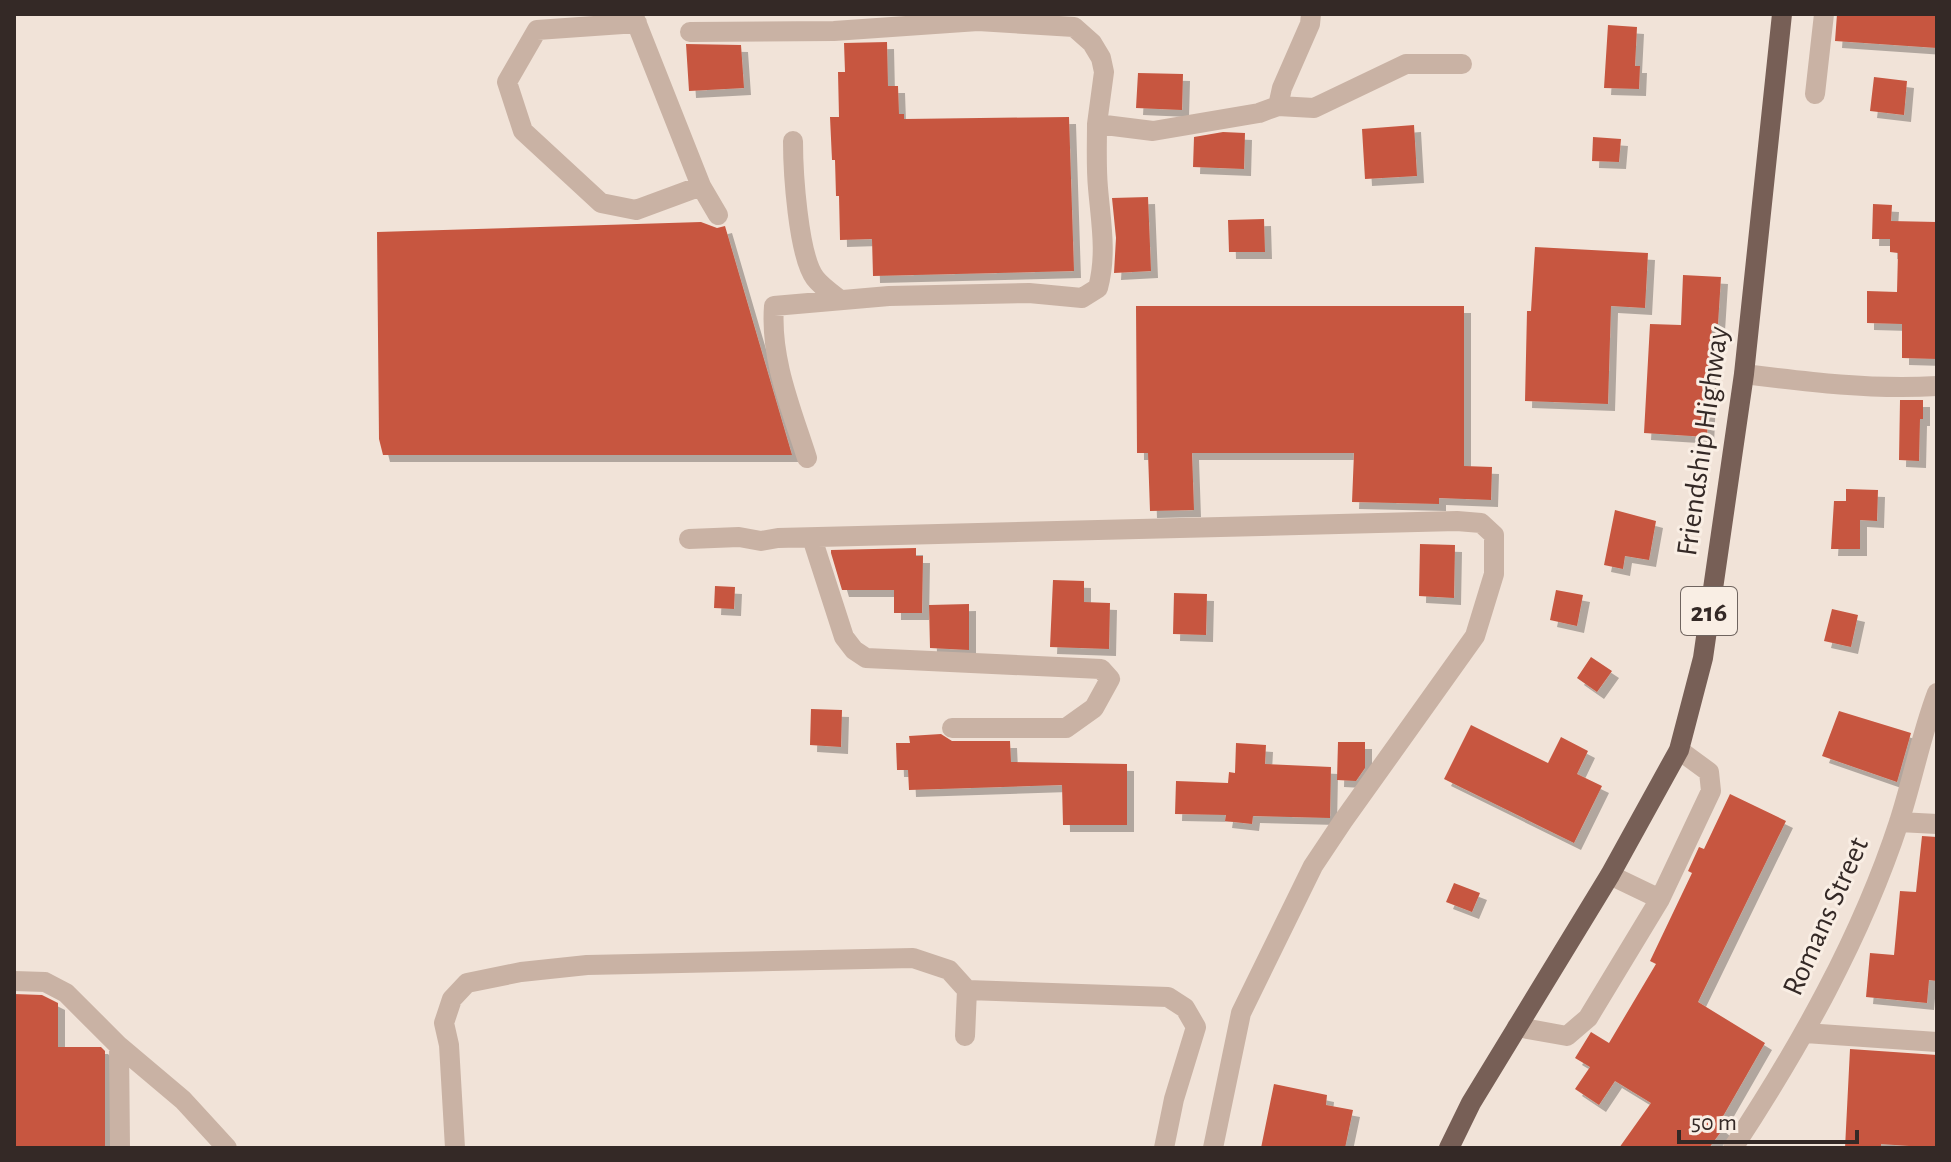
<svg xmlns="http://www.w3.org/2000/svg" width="1951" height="1162" font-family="'Alegreya Sans',sans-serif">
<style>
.building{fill:#c75740;filter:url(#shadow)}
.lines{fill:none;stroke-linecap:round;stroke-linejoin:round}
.minor{stroke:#c9b2a4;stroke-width:20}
.major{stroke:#775f56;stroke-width:20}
.labels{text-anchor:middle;stroke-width:6;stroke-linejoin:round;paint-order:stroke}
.shield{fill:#f9eee4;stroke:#6f645f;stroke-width:2}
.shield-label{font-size:28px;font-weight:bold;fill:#342926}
.street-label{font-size:30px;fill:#342926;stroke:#f9eee4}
</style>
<defs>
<filter id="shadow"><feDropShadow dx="7" dy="7" stdDeviation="0" flood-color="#0004"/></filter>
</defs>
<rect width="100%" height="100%" fill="#f1e3d8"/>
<path class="building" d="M 1837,14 L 1937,14 L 1937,48 L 1835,41 Z
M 1608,25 L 1637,27 L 1635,66 L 1640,66 L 1639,89 L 1604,88 Z
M 887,42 L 888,86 L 898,86 L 899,114 L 904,114 L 904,119 L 1069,117 L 1074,271 L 873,276 L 872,239 L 840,240 L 839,196 L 836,196 L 835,160 L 832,160 L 830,117 L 839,117 L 838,72 L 845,72 L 844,43 Z
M 686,44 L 741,45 L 744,88 L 689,91 Z
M 1138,73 L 1183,74 L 1182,110 L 1136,108 Z
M 1874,77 L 1907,81 L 1904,115 L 1870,111 Z
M 1414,125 L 1417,176 L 1365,179 L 1362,129 Z
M 1223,132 L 1245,133 L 1244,169 L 1193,167 L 1194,137 Z
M 1593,137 L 1621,139 L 1619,162 L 1592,161 Z
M 1148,197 L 1151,271 L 1114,273 L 1116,238 L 1112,198 Z
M 1873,204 L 1892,205 L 1891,221 L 1937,222 L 1937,359 L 1902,358 L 1902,324 L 1867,323 L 1867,291 L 1897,292 L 1898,253 L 1890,252 L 1890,239 L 1872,239 Z
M 1264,219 L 1265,252 L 1229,252 L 1228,220 Z
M 701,222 L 717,228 L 725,226 L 792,455 L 383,455 L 379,439 L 377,232 Z
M 1535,247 L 1648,253 L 1645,308 L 1611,306 L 1608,404 L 1525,401 L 1527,311 L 1531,311 Z
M 1683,275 L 1721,277 L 1718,324 L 1712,324 L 1707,437 L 1644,433 L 1650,324 L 1681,325 Z
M 1136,306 L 1464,306 L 1464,466 L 1492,467 L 1491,500 L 1439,498 L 1439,504 L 1352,502 L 1354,453 L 1192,453 L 1194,510 L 1150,511 L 1148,453 L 1137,453 Z
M 1900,400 L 1923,400 L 1923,419 L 1920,419 L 1919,461 L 1899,460 Z
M 1846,489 L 1878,490 L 1877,521 L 1860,520 L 1860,549 L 1831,549 L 1834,501 L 1846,501 Z
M 1615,510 L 1656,521 L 1649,560 L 1625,556 L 1623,569 L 1604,565 Z
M 1420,544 L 1455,545 L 1454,598 L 1419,596 Z
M 916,548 L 916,556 L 923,556 L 922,613 L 894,613 L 894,590 L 842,590 L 831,553 L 831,550 Z
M 1053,580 L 1084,581 L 1084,602 L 1110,603 L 1109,649 L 1050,647 Z
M 715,586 L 735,587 L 734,609 L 714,608 Z
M 1556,590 L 1583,595 L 1577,626 L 1550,620 Z
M 1174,593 L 1207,594 L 1206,635 L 1173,634 Z
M 969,604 L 969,650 L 930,648 L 929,605 Z
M 1832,609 L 1858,615 L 1851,647 L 1824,641 Z
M 1591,657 L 1612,671 L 1597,692 L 1577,678 Z
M 811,709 L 842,710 L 841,747 L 810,745 Z
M 1839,711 L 1911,733 L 1897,782 L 1822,756 Z
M 1471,725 L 1548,763 L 1561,737 L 1588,751 L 1577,774 L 1602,786 L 1574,843 L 1444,779 Z
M 941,734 L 952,741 L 1010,741 L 1011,762 L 1127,764 L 1127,825 L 1063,825 L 1062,785 L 909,790 L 908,770 L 897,770 L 896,743 L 910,743 L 909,736 Z
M 1338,742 L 1365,742 L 1365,768 L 1356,781 L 1337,780 Z
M 1236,743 L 1266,745 L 1265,764 L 1331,767 L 1330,818 L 1253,816 L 1252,824 L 1225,821 L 1226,815 L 1175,814 L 1176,781 L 1228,783 L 1229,772 L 1235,773 Z
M 1730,794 L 1786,821 L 1698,1002 L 1765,1043 L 1718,1125 L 1723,1129 L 1709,1148 L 1619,1148 L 1651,1103 L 1615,1081 L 1599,1105 L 1575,1089 L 1590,1067 L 1575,1058 L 1591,1032 L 1609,1043 L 1656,964 L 1650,961 L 1692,873 L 1688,871 L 1699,847 L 1704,849 Z
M 1922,836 L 1937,837 L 1937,981 L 1929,980 L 1927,1003 L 1866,997 L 1870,953 L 1894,955 L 1900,891 L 1916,892 Z
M 1454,883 L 1480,893 L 1472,912 L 1446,902 Z
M 14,994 L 42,995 L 58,1003 L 58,1047 L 101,1047 L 105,1051 L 105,1148 L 14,1148 Z
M 1850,1049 L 1937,1055 L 1937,1148 L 1881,1144 L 1881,1148 L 1845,1148 Z
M 1274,1084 L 1327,1095 L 1326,1105 L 1353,1110 L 1345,1148 L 1261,1148 Z"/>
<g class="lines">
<path class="minor" d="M 633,14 L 701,186 L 718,215
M 637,23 L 537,30 L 507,82 L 523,131 L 601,203 L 636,210 L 701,186
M 690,32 L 834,31 L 978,21 L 1074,27 L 1092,43 L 1101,58 L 1104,72 L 1097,124 L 1153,131 L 1259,113 L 1278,106 L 1282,88 L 1310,24 L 1311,14
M 1815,94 L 1824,14
M 1278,106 L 1314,108 L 1406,64 L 1462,64
M 793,141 C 793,171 798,255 815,278 C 821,286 831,293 839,299
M 1744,374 C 1808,382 1872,390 1937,386
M 807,458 C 791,408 770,359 774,306 L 889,296 L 1029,293 L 1082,298 L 1098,288 C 1107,254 1101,223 1098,188 C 1096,167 1097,145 1097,124
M 812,538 L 844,637 L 854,650 L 866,658 L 1101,669 L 1110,679 L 1094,708 L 1066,728 L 952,728
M 689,539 L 739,537 L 761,541 L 778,538 L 1457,521 L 1481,523 L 1494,535 L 1494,574 L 1475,636 L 1343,821 L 1313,866 L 1241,1013 L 1213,1148
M 1899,822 L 1937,824
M 1610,875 L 1660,899
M 14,981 L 45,982 L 66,993 L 119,1046 L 120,1148
M 967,990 L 1168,997 L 1185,1008 L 1196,1027 L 1174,1099 L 1164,1148
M 1517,1027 L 1567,1036 L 1588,1018 L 1660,899 L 1711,791 L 1709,772 L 1679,750
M 1805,1033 L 1937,1042
M 119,1046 L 183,1100 L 227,1148
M 455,1148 L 449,1045 L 444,1023 L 452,999 L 467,983 L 521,972 L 587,965 L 913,958 L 949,970 L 967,990 L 965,1036
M 1733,1148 C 1800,1046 1861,938 1899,822 C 1913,779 1921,735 1937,693"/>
<path class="major" d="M 1449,1148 L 1471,1103 L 1610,875 L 1679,750 L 1703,658 L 1744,374 L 1782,14"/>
</g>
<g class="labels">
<rect class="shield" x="1681" y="587" width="56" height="48" rx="6"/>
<g class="shield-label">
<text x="1709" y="621">216</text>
</g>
<g class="street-label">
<text transform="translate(1702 441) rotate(-82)" y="10">Friendship Highway</text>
<text transform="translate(1825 916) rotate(-66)" y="10">Romans Street</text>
</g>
</g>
<rect width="1951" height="1162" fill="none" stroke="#342926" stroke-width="32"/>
<path d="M1679 1130v12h178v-12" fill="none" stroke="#342926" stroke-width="4"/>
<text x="1691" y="1130" font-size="24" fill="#342926" stroke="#f9eee4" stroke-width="6" paint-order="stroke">50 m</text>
</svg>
